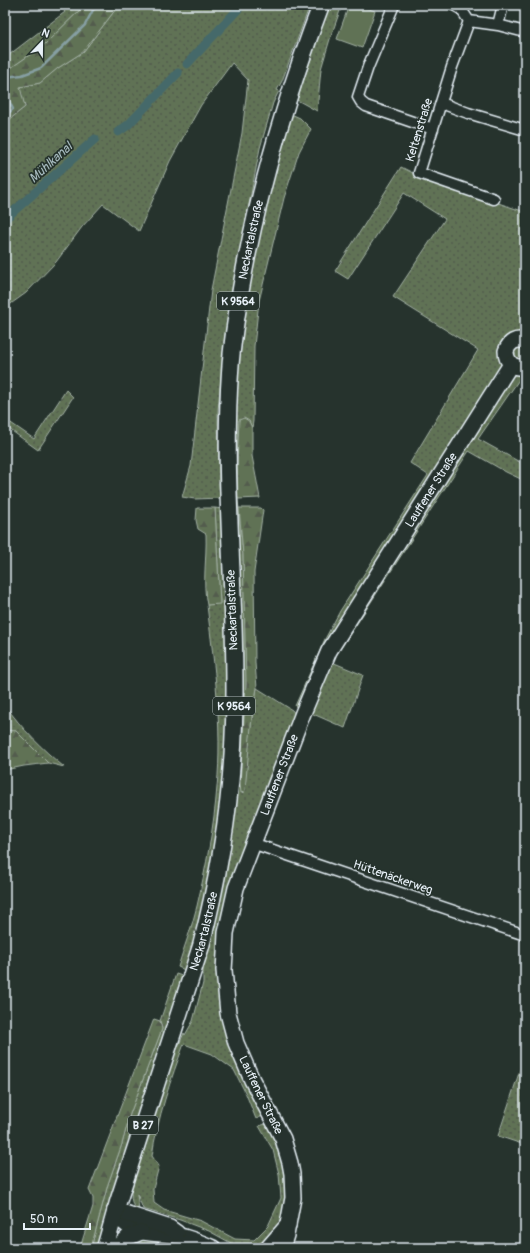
<svg xmlns="http://www.w3.org/2000/svg" width="530" height="1253" font-family="Pangolin,sans-serif">
<style>
.grass{fill:url(#grass-dots);stroke:#a4b2a6}
.forest{fill:url(#forest-firs);stroke:#a4b2a6}
.park{fill:#607254;stroke:#a4b2a6}
.lines{fill:none;stroke-linecap:round;stroke-linejoin:round}
.stream{stroke:#869fa3;stroke-width:2.5}
.canal{stroke:#45696a;stroke-width:9}
.street-casing{stroke:#e8f1f8;stroke-width:13}
.secondary-casing{stroke:#e8f1f8;stroke-width:18}
.primary-casing{stroke:#e8f1f8;stroke-width:19}
.street{stroke:#26332d;stroke-width:10}
.secondary{stroke:#26332d;stroke-width:15}
.primary{stroke:#26332d;stroke-width:16}
.labels{text-anchor:middle;stroke-width:3.5;stroke-linejoin:round;paint-order:stroke}
.shield{fill:#26332d;stroke:#aeb8bb;stroke-width:1}
.shield-label{font-size:11px;font-weight:bold;fill:#e8f1f8}
.street-label{font-size:12px;fill:#e8f1f8;stroke:#26332d}
.water-label{font-size:13px;font-style:italic;fill:#a7bbbf;stroke:#26332d}
</style>
<defs>
<pattern id="grass-dots" width="8" height="8" patternUnits="userSpaceOnUse"><rect width="8" height="8" fill="#607254"/><path d="M2 2h.1M6 6h.1" fill="none" stroke="#525b4e" stroke-width="1.8" stroke-linecap="round"/></pattern>
<pattern id="forest-firs" width="22" height="20" patternUnits="userSpaceOnUse"><rect width="22" height="20" fill="#607254"/><path d="M5 1l3.5 6h-7zM16 11l3.5 6h-7z" fill="#525b4e"/></pattern>
</defs>
<rect width="100%" height="100%" fill="#26332d"/>
<filter id="ink" filterUnits="userSpaceOnUse"><feTurbulence type="fractalNoise" baseFrequency=".025" numOctaves="2"/><feDisplacementMap in="SourceGraphic" scale="8" xChannelSelector="R" yChannelSelector="G"/><feConvolveMatrix kernelMatrix="1 2 1 2 8 2 1 2 1" color-interpolation-filters="sRGB"/></filter>
<g filter="url(#ink)">
<path class="grass" d="M 59,5 L 85,5 L 44,45 L 5,72 L 5,58 L 65,12 Z
M 119,5 L 310,5 L 282,81 L 277,90 L 279,91 L 273,103 L 260,148 L 231,296 L 225,336 L 218,410 L 219,485 L 220,498 L 195,499 L 182,497 L 191,466 L 211,290 L 242,133 L 248,80 L 232,63 L 201,105 L 170,161 L 139,231 L 103,204 L 82,227 L 56,262 L 26,293 L 5,308 L 5,123 L 25,107 L 19,87 L 40,83 L 58,68 L 83,52 Z
M 329,5 L 342,5 L 330,39 L 321,69 L 317,111 L 297,100 Z
M 291,114 L 300,118 L 311,129 L 299,152 L 284,198 L 259,301 L 254,346 L 253,421 L 252,428 L 249,421 L 237,463 L 238,499 L 243,555 L 245,630 L 246,684 L 241,790 L 257,688 L 292,710 L 296,715 L 235,875 L 220,982 L 265,1115 L 256,1119 L 246,1094 L 234,1070 L 212,1054 L 184,1044 C 171,1078 157,1120 152,1156 L 159,1166 L 153,1189 L 154,1203 L 164,1210 L 201,1221 L 235,1239 L 254,1240 L 268,1226 L 281,1198 L 279,1174 L 273,1150 L 259,1126 L 269,1123 C 277,1139 281,1151 285,1169 C 286,1173 289,1179 289,1184 C 289,1209 277,1232 259,1248 L 240,1248 L 209,1231 L 180,1220 L 143,1209 L 137,1194 L 139,1210 L 135,1209 C 129,1199 131,1188 134,1177 L 172,1061 L 184,1033 L 185,1035 L 193,1021 L 203,983 L 203,967 L 213,932 L 227,859 L 233,482 L 238,343 L 254,244 Z
M 401,167 L 421,177 L 525,212 L 525,371 L 478,439 L 525,465 L 525,481 L 506,472 L 469,451 L 332,662 L 363,675 L 345,728 L 295,706 L 325,639 L 340,611 L 428,475 L 410,463 L 478,350 L 393,297 L 445,219 L 404,193 L 348,279 L 335,271 Z
M 66,390 L 73,397 L 38,450 L 5,426 L 5,419 L 34,439 Z
M 215,508 L 222,509 L 228,680 L 227,759 L 214,861 L 187,971 L 178,967 C 184,947 192,927 197,906 C 206,867 214,827 217,787 C 223,727 214,664 207,605 L 220,603 Z
M 5,705 C 22,729 42,749 64,767 L 48,763 L 16,731 L 5,730 Z
M 176,974 L 185,977 L 140,1106 L 97,1248 L 91,1248 L 108,1184 L 122,1144 L 130,1114 L 162,1029 L 160,1021 Z
M 525,1055 L 525,1145 L 498,1136 Z
M 154,1237 L 187,1248 L 126,1248 L 134,1239 Z"/>
<path class="forest" d="M 85,5 L 119,5 L 83,52 L 58,68 L 40,83 L 20,87 L 25,107 L 5,123 L 5,72 L 44,45 Z
M 244,418 L 249,421 L 252,428 L 252,456 L 260,498 L 238,499 L 237,463 L 239,420 Z
M 197,508 L 215,508 L 220,604 L 207,605 C 202,582 207,558 206,534 L 198,529 L 196,520 Z
M 239,508 L 261,508 L 263,510 L 254,572 L 255,663 L 257,688 L 252,716 L 245,790 L 244,792 L 241,793 L 240,785 L 246,684 L 243,555 Z
M 5,730 L 16,731 L 48,763 L 24,766 L 5,770 Z
M 154,1019 L 160,1021 L 162,1029 L 130,1114 L 122,1144 L 108,1184 L 91,1248 L 80,1248 L 93,1206 L 93,1198 L 89,1190 Z"/>
<path class="park" d="M 349,5 L 357,5 L 375,11 L 362,48 L 337,39 Z"/>
<g class="lines">
<path class="stream" d="M 5,77 L 22,75 L 41,68 L 85,25 L 93,10 L 99,5
M 5,93 L 13,109 L 5,116"/>
<path class="canal" d="M 187,64 L 242,5
M 118,132 L 128,125 L 178,73
M 5,219 L 95,139"/>
<defs>
<path id="street" d="M 394,5 L 368,67 L 358,97 L 361,102 L 366,106 L 433,129
M 454,5 L 461,9 L 469,21 L 498,25 L 525,32
M 469,21 L 452,67 L 419,173 L 494,199
M 498,25 L 503,5
M 441,103 L 468,113 L 525,130
M 252,843 L 525,935"/>
<g id="secondary">
<path d="M 525,341 C 516,338 509,342 506,351 C 506,362 514,370 525,366"/>
<path d="M 115,1210 C 130,1241 157,1230 184,1237 C 194,1240 204,1244 213,1248"/>
<path d="M 115,1210 L 170,1228 L 177,1233"/>
<path d="M 117,1248 L 127,1238 L 141,1232"/>
<path d="M 268,1248 L 288,1225"/>
<path id="s1" d="M 282,1248 L 286,1235 L 293,1198 L 292,1174 L 290,1163 L 283,1139 L 252,1080 L 236,1043 L 228,1013 L 224,970 L 225,954 L 226,933 L 236,888 L 303,713 L 329,651 L 511,364"/>
</g>
<g id="primary">
<path id="s2" d="M 105,1248 L 118,1202 L 201,946 C 220,872 232,798 234,723 C 238,606 222,489 230,372 C 232,339 238,305 244,272 C 261,181 288,92 321,5"/>
</g>
</defs>
<use href="#street" class="street-casing"/>
<use href="#secondary" class="secondary-casing"/>
<use href="#primary" class="primary-casing"/>
<use href="#street" class="street"/>
<use href="#secondary" class="secondary"/>
<use href="#primary" class="primary"/>
</g>
</g>
<g class="labels">
<g class="shield">
<rect x="217" y="292" width="42" height="18" rx="3"/>
<rect x="213" y="697" width="42" height="18" rx="3"/>
<rect x="128" y="1116" width="30" height="18" rx="3"/>
</g>
<g class="shield-label">
<text x="238" y="305">K 9564</text>
<text x="234" y="710">K 9564</text>
<text x="143" y="1129">B 27</text>
</g>
<g class="street-label">
<text transform="translate(419 130) rotate(-73)" y="4">Keltenstraße</text>
<text dy="4" stroke="none"><textPath href="#s2" startOffset="1028">Neckartalstraße</textPath></text>
<text dy="4" stroke="none"><textPath href="#s1" startOffset="821">Lauffener Straße</textPath></text>
<text transform="translate(232 610) rotate(-92)" y="4">Neckartalstraße</text>
<text dy="4" stroke="none"><textPath href="#s1" startOffset="497">Lauffener Straße</textPath></text>
<text transform="translate(393 877) rotate(19)" y="4">Hüttenäckerweg</text>
<text dy="4" stroke="none"><textPath href="#s2" startOffset="332">Neckartalstraße</textPath></text>
<text transform="translate(261 1095) rotate(64)" y="4">Lauffener Straße</text>
</g>
<g class="water-label">
<text transform="translate(50 162) rotate(-42)" y="5">Mühlkanal</text>
</g>
</g>
<rect width="530" height="1253" fill="none" stroke="#26332d" stroke-width="20"/>
<rect x="10" y="10" width="510" height="1233" fill="none" stroke="#e8f1f8" stroke-width="1.5" filter="url(#ink)"/>
<g transform="translate(42 42) rotate(22)" stroke="#26332d" stroke-width="3" paint-order="stroke">
<path d="M0-3L7 15L0 10L-7 15Z" fill="#e8f1f8"/>
<text y="-6" font-size="11" font-weight="bold" text-anchor="middle" fill="#e8f1f8">N</text>
</g>
<path d="M24 1223v6h66v-6" fill="none" stroke="#e8f1f8" stroke-width="2"/>
<text x="30" y="1223" font-size="12" fill="#e8f1f8" stroke="#26332d" stroke-width="3" paint-order="stroke">50 m</text>
</svg>
